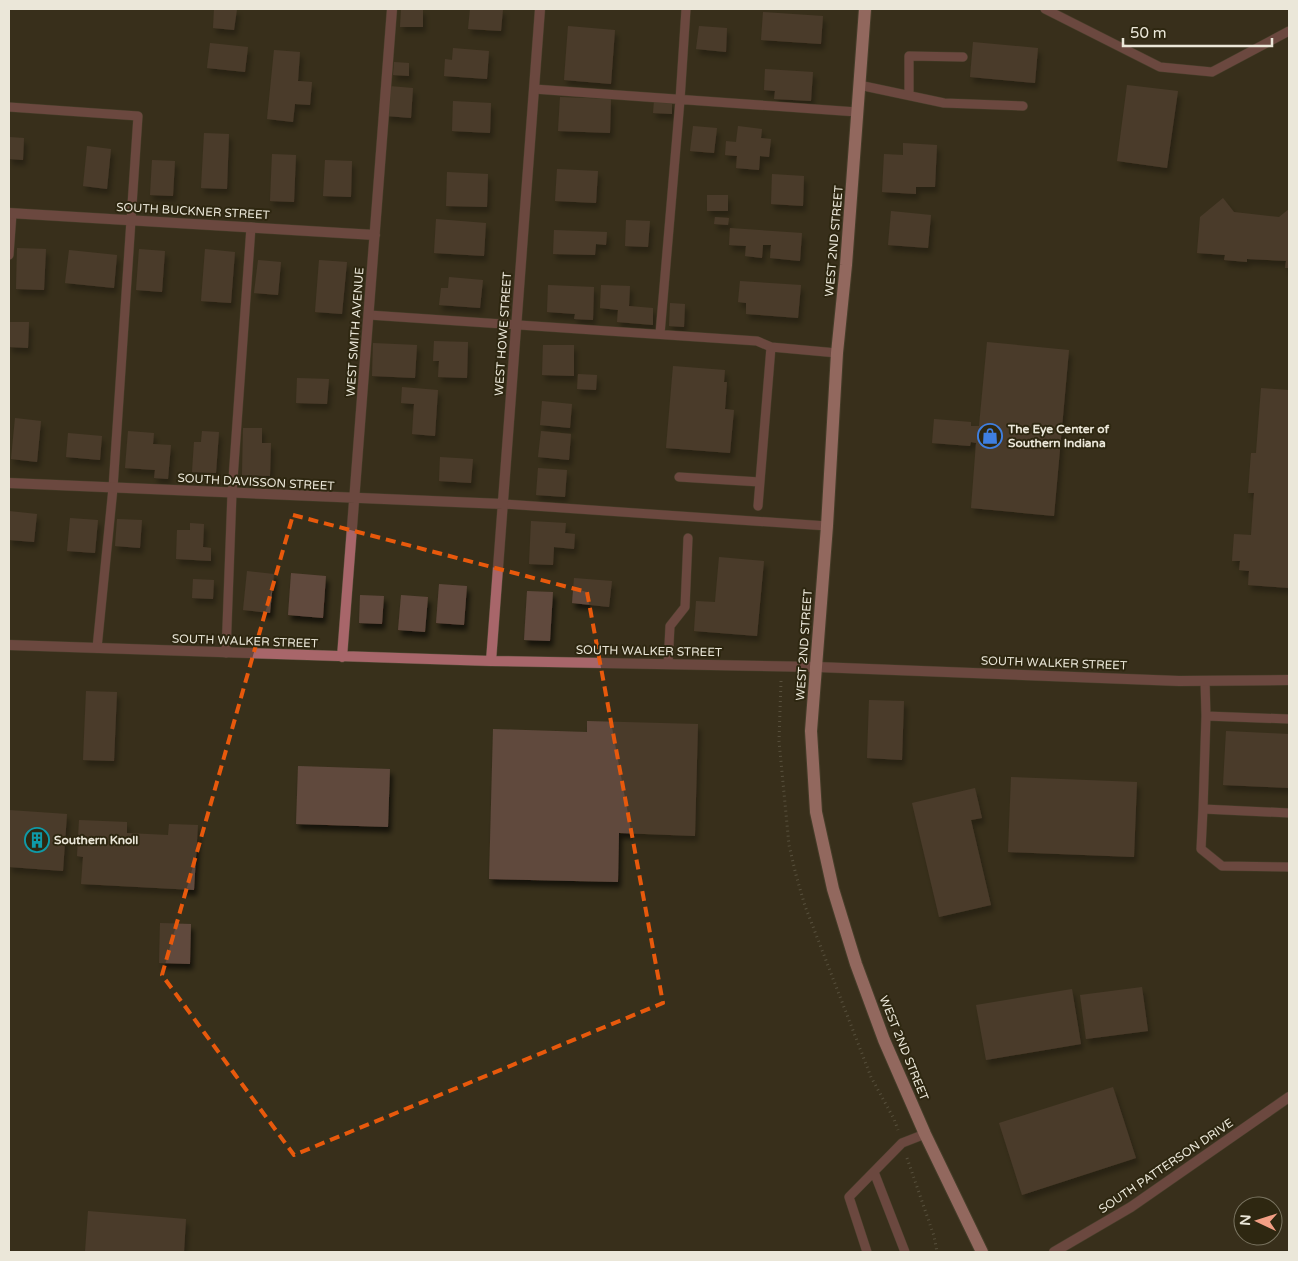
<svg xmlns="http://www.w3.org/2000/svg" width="1298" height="1261" font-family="'Varela Round',sans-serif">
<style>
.building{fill:#60493d;filter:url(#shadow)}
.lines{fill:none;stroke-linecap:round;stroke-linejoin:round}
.service-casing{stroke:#554d39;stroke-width:10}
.minor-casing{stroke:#554d39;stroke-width:11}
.tertiary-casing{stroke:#554d39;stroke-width:11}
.primary-casing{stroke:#554d39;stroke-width:14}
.path{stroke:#7d7765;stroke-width:3;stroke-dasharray:1 4;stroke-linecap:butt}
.service{stroke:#a8666a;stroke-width:9}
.minor{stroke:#a8666a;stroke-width:10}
.tertiary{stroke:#a8666a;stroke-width:10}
.primary{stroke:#ffadb0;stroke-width:12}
.marked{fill:none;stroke:#e8590c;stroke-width:4;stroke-dasharray:10 6;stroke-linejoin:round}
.labels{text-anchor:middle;stroke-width:4;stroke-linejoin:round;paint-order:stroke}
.street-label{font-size:12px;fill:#ebe7d9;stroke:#2e2711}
.poi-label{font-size:12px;font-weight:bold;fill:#ebe7d9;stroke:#2e2711;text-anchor:start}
</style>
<defs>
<filter id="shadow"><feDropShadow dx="3" dy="5.5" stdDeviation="2.5" flood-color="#0009"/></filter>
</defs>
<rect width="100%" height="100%" fill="#38301b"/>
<path class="building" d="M 214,9 L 237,9 L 234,30 L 213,28 Z
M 401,9 L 423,9 L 423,27 L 400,27 Z
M 470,9 L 503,9 L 501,31 L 468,29 Z
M 763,12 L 823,16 L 821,44 L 761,40 Z
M 568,26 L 615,30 L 611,84 L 564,80 Z
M 699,26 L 727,28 L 726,52 L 696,49 Z
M 973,42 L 1038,48 L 1035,83 L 970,77 Z
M 210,43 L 248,47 L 245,72 L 207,68 Z
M 453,48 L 489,51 L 487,79 L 444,76 L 445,59 L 452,60 Z
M 274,50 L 300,52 L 298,81 L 312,82 L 310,105 L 295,104 L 293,122 L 267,119 Z
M 394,62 L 409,63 L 409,76 L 393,75 Z
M 765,69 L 813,72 L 811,101 L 774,99 L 775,91 L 764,90 Z
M 1127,85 L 1178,91 L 1167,168 L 1117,161 Z
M 389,86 L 413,88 L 411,118 L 386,116 Z
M 560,97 L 611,99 L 610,133 L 558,131 Z
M 453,101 L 491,103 L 490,133 L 452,131 Z
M 654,101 L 672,102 L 672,114 L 653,113 Z
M 693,126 L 717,128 L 714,153 L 690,151 Z
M 738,126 L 762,129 L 761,138 L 771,139 L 769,157 L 760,156 L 759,170 L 736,168 L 737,156 L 725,155 L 726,141 L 736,142 Z
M 204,133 L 229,134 L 227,189 L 201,188 Z
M 9,137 L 24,138 L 23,160 L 9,159 Z
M 903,143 L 937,145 L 935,187 L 916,187 L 916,194 L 882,192 L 884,154 L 903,155 Z
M 87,146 L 111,149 L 107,189 L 83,186 Z
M 272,154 L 296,155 L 294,202 L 270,201 Z
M 152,160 L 175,161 L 173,196 L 150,195 Z
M 325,160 L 352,161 L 351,197 L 323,196 Z
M 557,169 L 598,171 L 596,203 L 555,201 Z
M 447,172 L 488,174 L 487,207 L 446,206 Z
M 772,174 L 804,176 L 803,206 L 771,204 Z
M 707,195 L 728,195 L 728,211 L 707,211 Z
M 1223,198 L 1234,212 L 1279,217 L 1289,209 L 1289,268 L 1285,268 L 1286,261 L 1247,259 L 1247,262 L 1224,260 L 1225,255 L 1197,253 L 1200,217 Z
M 891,211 L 931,215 L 928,248 L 888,245 Z
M 715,217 L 729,218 L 728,225 L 714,224 Z
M 436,219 L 486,223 L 484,256 L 434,253 Z
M 626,220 L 650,221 L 648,247 L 625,246 Z
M 730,228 L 802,233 L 800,261 L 770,258 L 771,245 L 763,245 L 762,258 L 745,256 L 746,246 L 729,245 Z
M 554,230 L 607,232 L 606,245 L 596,244 L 595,255 L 553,254 Z
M 17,248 L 46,249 L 44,290 L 16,289 Z
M 139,249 L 165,251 L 162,292 L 136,290 Z
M 205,249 L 235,252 L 231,303 L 201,301 Z
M 69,250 L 117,255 L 114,288 L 65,283 Z
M 258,260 L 281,262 L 278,295 L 254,293 Z
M 319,260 L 347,262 L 342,314 L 315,312 Z
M 449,277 L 483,280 L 480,308 L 439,305 L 441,288 L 448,288 Z
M 740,281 L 801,285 L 798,318 L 746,314 L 746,303 L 738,302 Z
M 548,285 L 594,287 L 593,320 L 574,319 L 575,314 L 547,312 Z
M 601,285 L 630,286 L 629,306 L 653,308 L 653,325 L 617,322 L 618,310 L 600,308 Z
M 670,303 L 685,304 L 684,327 L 669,326 Z
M 10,322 L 29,322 L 28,348 L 9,347 Z
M 434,341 L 468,342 L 467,378 L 438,377 L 439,361 L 433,361 Z
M 987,342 L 1069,350 L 1054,516 L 971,508 L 976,443 L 971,442 L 970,446 L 932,443 L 934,419 L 971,422 L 971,426 L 979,426 Z
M 373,343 L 417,345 L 415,378 L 372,376 Z
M 543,345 L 574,345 L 574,376 L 542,375 Z
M 673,366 L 725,370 L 724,382 L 727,382 L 725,409 L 734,410 L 730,453 L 666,448 Z
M 578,374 L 597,375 L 596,390 L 577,389 Z
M 297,378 L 329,379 L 327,404 L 296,403 Z
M 402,387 L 438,390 L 435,436 L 412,434 L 414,404 L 401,403 Z
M 1261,388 L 1289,390 L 1289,588 L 1248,585 L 1249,571 L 1239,570 L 1240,561 L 1232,561 L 1234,534 L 1251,535 L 1254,493 L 1248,493 L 1251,453 L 1256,453 Z
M 542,401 L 572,404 L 570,428 L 540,425 Z
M 15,418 L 41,421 L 37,462 L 11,459 Z
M 243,428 L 262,428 L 262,443 L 271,443 L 270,476 L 242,475 Z
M 128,431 L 154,433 L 153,444 L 171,445 L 168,479 L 154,478 L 155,470 L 125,468 Z
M 202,431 L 219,432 L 216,473 L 192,472 L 194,442 L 201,442 Z
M 541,431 L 571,434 L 569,460 L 538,457 Z
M 68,433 L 102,436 L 100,460 L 66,457 Z
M 440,457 L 473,459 L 471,483 L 439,481 Z
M 538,468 L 567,470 L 565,497 L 536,495 Z
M 9,511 L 37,514 L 34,542 L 9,540 Z
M 70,518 L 98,520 L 95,553 L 67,551 Z
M 117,519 L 142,520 L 140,548 L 115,546 Z
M 531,521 L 566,523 L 565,533 L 575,534 L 574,549 L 554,547 L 553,565 L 529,564 Z
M 190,523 L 204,524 L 203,547 L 211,548 L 211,561 L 176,559 L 177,530 L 190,530 Z
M 719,557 L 764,561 L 757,636 L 694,631 L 696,601 L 715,602 Z
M 247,571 L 274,574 L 270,613 L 243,610 Z
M 291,573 L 326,576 L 323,618 L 288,615 Z
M 574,578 L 612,581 L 609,607 L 572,603 Z
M 193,579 L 214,580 L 213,599 L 192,598 Z
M 439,584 L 467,586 L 464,625 L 436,623 Z
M 527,591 L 553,592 L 550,641 L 524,640 Z
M 360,595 L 384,596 L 382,624 L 359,623 Z
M 401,595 L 428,597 L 425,632 L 398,630 Z
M 86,691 L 117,692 L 114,761 L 83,760 Z
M 869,700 L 904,701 L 902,760 L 867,758 Z
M 587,721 L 698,724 L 695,836 L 619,833 L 618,882 L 489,879 L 493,729 L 587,732 Z
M 1226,731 L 1289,734 L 1289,788 L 1223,785 Z
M 298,766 L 390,769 L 388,827 L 296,824 Z
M 1011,777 L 1137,782 L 1134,857 L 1008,852 Z
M 975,788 L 982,818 L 971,820 L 991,905 L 939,917 L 912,803 Z
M 9,810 L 67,814 L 63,871 L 9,867 Z
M 79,820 L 127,822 L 127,833 L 168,835 L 169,824 L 198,825 L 194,890 L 81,884 L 83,857 L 77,856 Z
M 160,923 L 191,924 L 190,964 L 159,963 Z
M 1142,987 L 1148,1031 L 1086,1039 L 1080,995 Z
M 1072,989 L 1081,1044 L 986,1060 L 976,1005 Z
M 1113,1087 L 1136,1158 L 1022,1195 L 999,1123 Z
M 88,1211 L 186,1219 L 184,1252 L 85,1252 Z"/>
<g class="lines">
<defs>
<path id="service" d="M 1045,9 L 1160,67 L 1212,72 L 1289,31
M 859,85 L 944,103 L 1023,106
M 534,89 L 857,112
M 909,95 L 909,56 L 963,57
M 9,107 L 138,116 L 113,488 L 97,648
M 9,255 L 12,214
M 369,315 L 757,341 L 771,347 L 837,353
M 660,334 L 680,100 L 686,9
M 679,477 L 760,482
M 503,504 L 827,526
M 758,506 L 771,347
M 226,653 L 232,493 L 251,227
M 668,664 L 670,626 L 685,607 L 688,538
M 1205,681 L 1206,716 L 1289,719
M 1206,716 L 1203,809 L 1289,813
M 1203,809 L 1201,849 L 1222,866 L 1289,867
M 874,1172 L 905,1252
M 867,1252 L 849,1197 L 902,1143 L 925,1134"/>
<path id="minor" d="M 9,213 L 375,235
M 9,483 L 503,504
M 9,645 L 491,661 L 817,667
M 342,657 L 392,9
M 491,661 L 540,9"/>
<path id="tertiary" d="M 817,667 L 1179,681 L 1289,680
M 1054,1252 L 1131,1207 L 1289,1097"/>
<path id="primary" d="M 865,9 L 846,265 L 837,353 L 827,526 L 811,731 L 816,812 L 833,889 L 856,964 L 884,1040 L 925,1134 L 982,1252"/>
</defs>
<use href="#service" class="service-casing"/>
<use href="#minor" class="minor-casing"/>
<use href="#tertiary" class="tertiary-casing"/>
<use href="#primary" class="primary-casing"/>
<path class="path" d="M 781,681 L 779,741 L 789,845 L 796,875 L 805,906 L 871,1077 L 894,1119 L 898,1130
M 907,1158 L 934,1236 L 937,1252"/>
<use href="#service" class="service"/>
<use href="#minor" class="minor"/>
<use href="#tertiary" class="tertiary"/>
<use href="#primary" class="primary"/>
</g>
<path d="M0 0H1298V1261H0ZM 293,515 L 587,592 L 663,1003 L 294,1155 L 162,975 Z" fill="#38301b" fill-opacity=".55" fill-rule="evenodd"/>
<path class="marked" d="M 293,515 L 587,592 L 663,1003 L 294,1155 L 162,975 Z"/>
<defs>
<symbol id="shop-ring" viewBox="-11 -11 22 22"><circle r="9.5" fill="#2e2711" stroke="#3f7fe0" stroke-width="1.5"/><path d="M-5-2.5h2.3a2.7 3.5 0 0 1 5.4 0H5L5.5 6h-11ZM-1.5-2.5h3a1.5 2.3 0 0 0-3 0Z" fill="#3f7fe0"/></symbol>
<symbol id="building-ring" viewBox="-11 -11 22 22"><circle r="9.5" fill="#2e2711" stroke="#0f9aa8" stroke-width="1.5"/><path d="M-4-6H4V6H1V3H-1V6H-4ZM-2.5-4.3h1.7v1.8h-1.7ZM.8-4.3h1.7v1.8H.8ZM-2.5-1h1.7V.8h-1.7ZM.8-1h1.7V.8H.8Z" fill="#0f9aa8"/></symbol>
</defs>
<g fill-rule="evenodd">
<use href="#shop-ring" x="976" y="422" width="28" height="28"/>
<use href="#building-ring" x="23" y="826" width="28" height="28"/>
</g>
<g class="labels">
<g class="street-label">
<text transform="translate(193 211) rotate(3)" y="4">SOUTH BUCKNER STREET</text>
<text transform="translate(834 241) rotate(-85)" y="4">WEST 2ND STREET</text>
<text transform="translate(355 332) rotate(-86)" y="4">WEST SMITH AVENUE</text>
<text transform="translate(503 334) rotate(-86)" y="4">WEST HOWE STREET</text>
<text transform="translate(256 482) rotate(3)" y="4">SOUTH DAVISSON STREET</text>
<text transform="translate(245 641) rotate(2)" y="4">SOUTH WALKER STREET</text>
<text transform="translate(804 645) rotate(-86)" y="4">WEST 2ND STREET</text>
<text transform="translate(649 651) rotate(1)" y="4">SOUTH WALKER STREET</text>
<text transform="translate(1054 663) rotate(2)" y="4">SOUTH WALKER STREET</text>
<text transform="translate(904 1048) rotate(68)" y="4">WEST 2ND STREET</text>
<text transform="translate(1166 1166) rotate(-34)" y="4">SOUTH PATTERSON DRIVE</text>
</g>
<g class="poi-label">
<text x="1008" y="433">The Eye Center of<tspan x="1008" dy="14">Southern Indiana</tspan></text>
<text x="54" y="844">Southern Knoll</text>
</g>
</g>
<rect width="1298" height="1261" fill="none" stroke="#ebe7d9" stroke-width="20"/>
<g transform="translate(1258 1221) rotate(274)"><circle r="24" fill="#2e2711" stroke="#7a7461"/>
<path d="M0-4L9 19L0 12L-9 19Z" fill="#f39f85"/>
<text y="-8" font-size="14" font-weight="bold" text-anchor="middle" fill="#ebe7d9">N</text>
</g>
<path d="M1123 38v8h149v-8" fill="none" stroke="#ebe7d9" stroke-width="2.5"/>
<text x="1130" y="38" font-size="15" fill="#ebe7d9" stroke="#2e2711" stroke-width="4" paint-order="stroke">50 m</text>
</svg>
